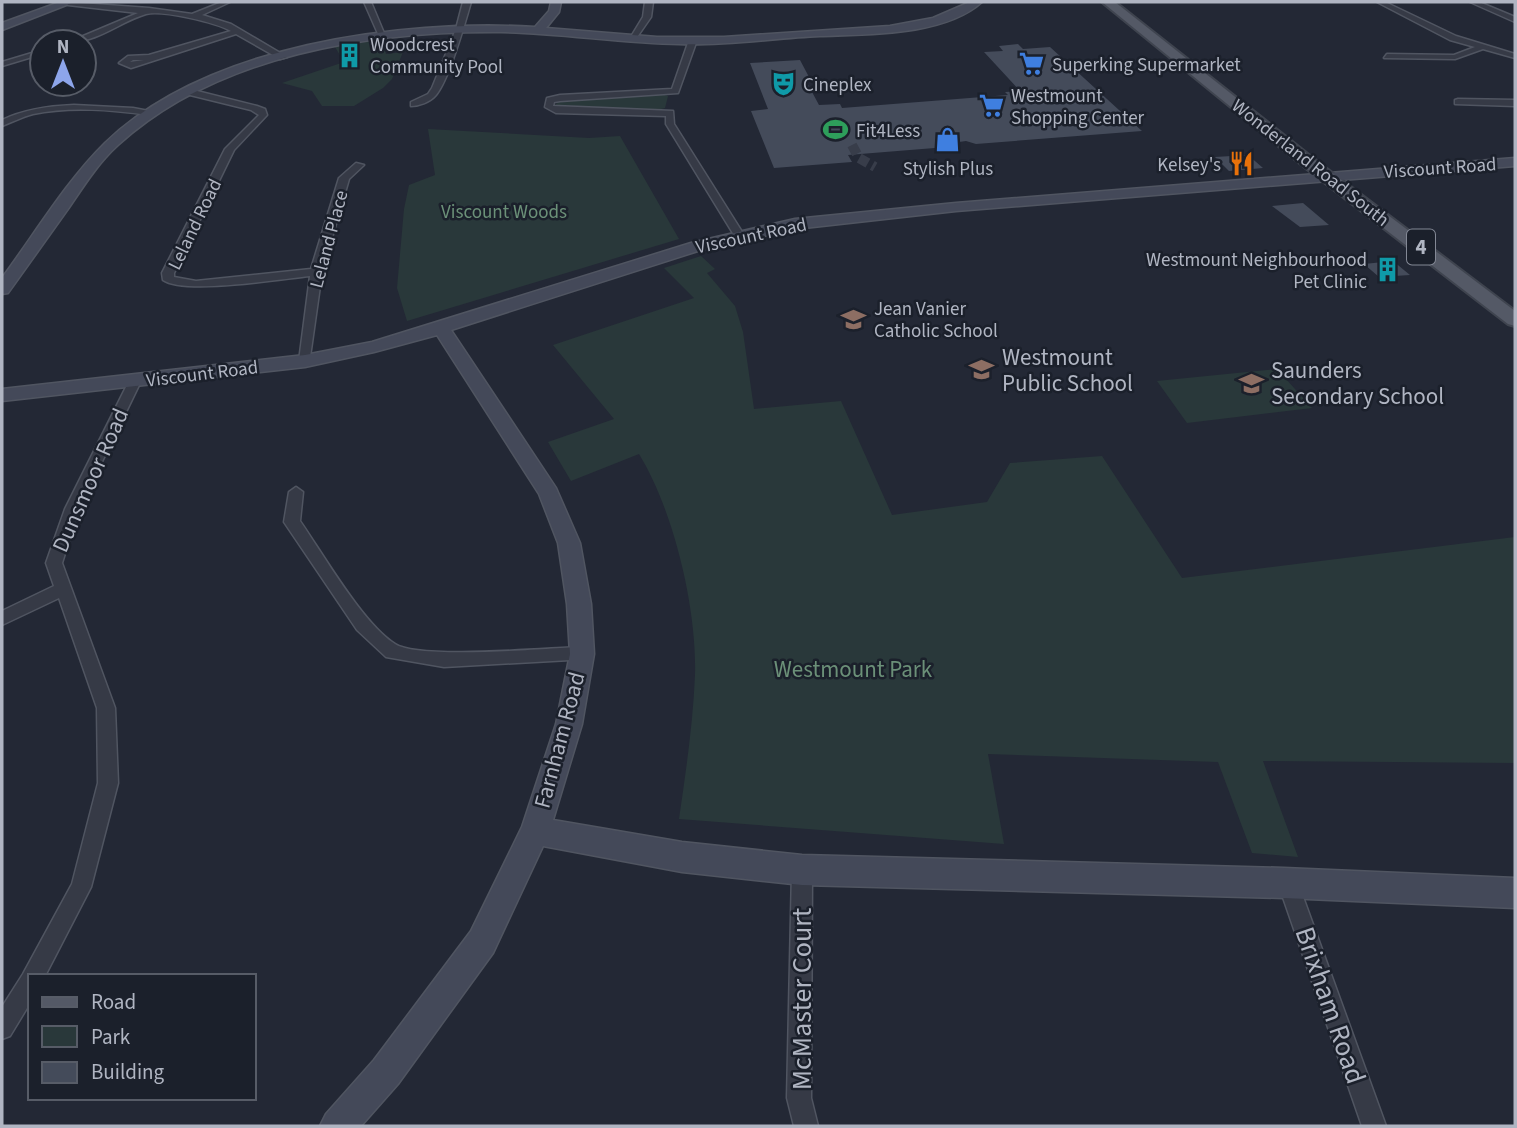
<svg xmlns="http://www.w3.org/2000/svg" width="1517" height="1128" font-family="'Source Sans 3',sans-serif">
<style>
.green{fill:#29383a}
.building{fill:#444b5a}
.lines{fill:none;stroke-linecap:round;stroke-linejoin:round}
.street-tunnel{stroke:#383d4a;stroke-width:10;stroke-dasharray:10 5;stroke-linecap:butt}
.street-casing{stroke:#505561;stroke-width:3}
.secondary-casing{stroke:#505561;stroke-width:3}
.primary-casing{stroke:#3f444f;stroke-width:4}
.street{fill:#363a46;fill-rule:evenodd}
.secondary{fill:#444959;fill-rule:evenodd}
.primary{fill:#545966;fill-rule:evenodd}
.labels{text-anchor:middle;stroke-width:5;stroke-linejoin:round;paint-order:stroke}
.far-poi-label{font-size:19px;fill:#b0b5c2;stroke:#1b202b;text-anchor:start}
.far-street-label{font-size:19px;fill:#b0b5c2;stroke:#1b202b}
.far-park-label{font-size:19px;fill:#6b9078;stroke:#1b202b}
.shield{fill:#1b202b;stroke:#838895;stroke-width:2}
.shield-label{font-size:21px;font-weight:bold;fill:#b0b5c2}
.poi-label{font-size:23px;fill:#b0b5c2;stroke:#1b202b;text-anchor:start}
.street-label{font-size:23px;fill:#b0b5c2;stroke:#1b202b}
.park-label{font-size:23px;fill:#6b9078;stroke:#1b202b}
.near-street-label{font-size:28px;fill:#b0b5c2;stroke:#1b202b}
</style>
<rect width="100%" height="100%" fill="#232835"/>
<path class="green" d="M 381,39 L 386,54 L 403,52 L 392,79 L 383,88 L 354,106 L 322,106 L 312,91 L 282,83 L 344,62 L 335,47 Z
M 659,93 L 668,96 L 665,108 L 657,110 L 555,105 L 561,100 Z
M 428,129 L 589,138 L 620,136 L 679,239 L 407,321 L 397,288 L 404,209 L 409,185 L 435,175 Z
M 701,256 L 715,269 L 707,273 L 735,306 L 743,332 L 754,409 L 841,401 L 892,515 L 987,502 L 1010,463 L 1102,456 L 1182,578 L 1515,537 L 1515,763 L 1263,761 L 1298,857 L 1252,853 L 1218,762 L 988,754 L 1004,844 L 679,819 C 686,771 693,723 695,675 C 697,609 674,511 639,454 L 571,481 L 548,442 L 614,419 L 553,345 L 694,298 L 664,268 Z
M 1277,369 L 1312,408 L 1187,423 L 1157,381 Z"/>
<path class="building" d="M 1018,44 L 1023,49 L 1050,47 L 1142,131 L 976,144 L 966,141 L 952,143 L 947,147 L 848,155 L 852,162 L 774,168 L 751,111 L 768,109 L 750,63 L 800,60 L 809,77 L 805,79 L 819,105 L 840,104 L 842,108 L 1008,95 L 1005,92 L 1020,91 L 984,52 L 1003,51 L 999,46 Z
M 1248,155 L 1263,168 L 1229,171 L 1215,157 Z
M 1303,203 L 1329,225 L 1300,227 L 1272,206 Z
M 1393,261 L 1410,275 L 1379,277 L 1364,264 Z"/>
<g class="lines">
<path class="street-tunnel" d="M 852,145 L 859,158 L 875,167"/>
<defs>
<path id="street" d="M 65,2 L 149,8 L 192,14 L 222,2 L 230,2 L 202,15 L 231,24 L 287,57 L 280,59 L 236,34 L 131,68 L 119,63 L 128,56 L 149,55 L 231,31 C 215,22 162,10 146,14 C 119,22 99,42 69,42 L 138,13 L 68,5 ZM 133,60 L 144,60 L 130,62 Z
M 364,2 L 371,2 L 386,38 L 379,36 Z
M 463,2 L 471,2 C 465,23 449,80 436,95 C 430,102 419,106 411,106 L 411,102 L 428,94 L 432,88 L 456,29 Z
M 645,2 L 653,2 L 651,17 L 635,40 L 629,40 L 643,17 Z
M 1377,2 L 1385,2 L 1456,36 L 1515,54 L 1515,58 L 1483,49 L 1455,59 L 1384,58 L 1387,54 L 1454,55 L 1475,47 L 1450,40 Z
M 1470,2 L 1479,2 L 1515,17 L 1515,22 Z
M 693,38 L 697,40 L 678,93 L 560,101 L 554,102 L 553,106 L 673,111 L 674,124 L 744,235 L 739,238 L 734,235 L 666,124 L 666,116 L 556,113 L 545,107 L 547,98 L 560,95 L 672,89 L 689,40 Z
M 42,50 L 42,54 L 2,66 L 2,62 Z
M 189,89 L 257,106 L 265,109 L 267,115 L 234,150 L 174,273 L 174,277 L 196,281 L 311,269 L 339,178 L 356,163 L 364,165 L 349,179 L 322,272 L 309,364 L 305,365 L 299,361 L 310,276 C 280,279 185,295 163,280 L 162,273 L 225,149 L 259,115 L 251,110 L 186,94 L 186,90 Z
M 1458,99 L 1515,100 L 1515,106 L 1455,104 L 1455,100 Z
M 74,105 L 133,108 L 154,112 L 150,115 C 112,110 71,106 33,114 C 22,117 12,122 2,126 L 2,120 C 25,109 49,106 74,105 Z
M 135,377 L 141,381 L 79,509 L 62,563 L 115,708 L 118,783 L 91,887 L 45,976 L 30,976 L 30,1003 L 10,1036 L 2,1039 L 2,1007 L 23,974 L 72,884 L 98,783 L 97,708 L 59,598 L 2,625 L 2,611 L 54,586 L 46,563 L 65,509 L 129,381 Z
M 296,487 L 303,492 L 300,521 C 323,554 363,624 395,644 C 420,660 547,648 582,647 L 588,649 L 591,654 L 588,659 L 444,667 L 386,657 L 357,630 L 284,522 L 289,492 Z
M 802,860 L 809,863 L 812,870 L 811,1098 L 818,1126 L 794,1126 L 787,1098 L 792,870 L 795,863 Z
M 1288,873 L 1295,876 L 1298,883 L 1386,1126 L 1362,1126 L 1278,883 L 1281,876 Z"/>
<path id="secondary" d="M 60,2 L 74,2 L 2,30 L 2,23 Z
M 551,2 L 561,2 L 559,12 L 546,28 L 657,37 L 724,37 L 890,26 L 933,18 L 970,2 L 982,2 C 944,36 869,34 820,36 C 773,38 726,46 679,44 C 620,43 560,33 501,32 C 371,31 218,54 118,145 C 98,163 83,187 68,209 C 48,237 28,265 8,293 L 2,294 L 2,278 C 34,235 67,180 105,143 C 206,45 400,19 535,27 L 549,11 Z
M 1515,158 L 1515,166 L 956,211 L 795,229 L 701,250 L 451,330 L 556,488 L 580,543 L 591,604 L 594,654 L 582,724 L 553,820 L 682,842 L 802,855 L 1284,868 L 1515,878 L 1515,908 L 1284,898 L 802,885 L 682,872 L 543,846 L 493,953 L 398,1084 L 361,1126 L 320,1126 L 326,1114 L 374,1060 L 471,931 L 522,827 L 556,724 L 570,654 L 567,604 L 558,543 L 539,494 L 437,335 L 374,352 L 305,367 L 2,401 L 2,389 L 305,355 L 372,342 L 691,243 L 795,219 L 956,203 Z"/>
<path id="primary" d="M 1102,2 L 1115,2 L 1319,163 L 1515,311 L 1515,326 L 1508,324 L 1307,169 Z"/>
</defs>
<use href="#street" class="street-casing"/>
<use href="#secondary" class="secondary-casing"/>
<use href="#primary" class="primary-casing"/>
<use href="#street" class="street"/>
<use href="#secondary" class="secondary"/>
<use href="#primary" class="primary"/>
</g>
<defs>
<symbol id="building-bare" viewBox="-9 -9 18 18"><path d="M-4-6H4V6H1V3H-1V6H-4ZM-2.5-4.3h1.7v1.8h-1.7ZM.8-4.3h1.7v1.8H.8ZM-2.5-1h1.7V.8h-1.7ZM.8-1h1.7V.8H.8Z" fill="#0f9aa8" stroke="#1b202b" stroke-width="2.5" paint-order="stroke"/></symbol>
<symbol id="supermarket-bare" viewBox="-9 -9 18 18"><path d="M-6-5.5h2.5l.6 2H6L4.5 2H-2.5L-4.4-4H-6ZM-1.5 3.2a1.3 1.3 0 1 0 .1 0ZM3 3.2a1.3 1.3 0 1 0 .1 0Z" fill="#3f7fe0" stroke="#1b202b" stroke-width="2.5" paint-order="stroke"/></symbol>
<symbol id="theatre-bare" viewBox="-9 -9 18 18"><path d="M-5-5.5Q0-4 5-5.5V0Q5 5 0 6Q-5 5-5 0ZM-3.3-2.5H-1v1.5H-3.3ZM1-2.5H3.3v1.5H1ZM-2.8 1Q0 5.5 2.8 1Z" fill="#0f9aa8" stroke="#1b202b" stroke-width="2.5" paint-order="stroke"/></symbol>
<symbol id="stadium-bare" viewBox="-9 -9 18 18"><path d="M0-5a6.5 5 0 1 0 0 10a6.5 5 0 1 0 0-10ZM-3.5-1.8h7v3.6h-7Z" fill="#2e9e5b" stroke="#1b202b" stroke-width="2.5" paint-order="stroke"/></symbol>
<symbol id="shop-bare" viewBox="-9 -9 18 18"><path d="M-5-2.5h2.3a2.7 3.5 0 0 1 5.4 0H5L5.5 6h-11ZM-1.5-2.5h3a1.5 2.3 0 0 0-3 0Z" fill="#3f7fe0" stroke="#1b202b" stroke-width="2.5" paint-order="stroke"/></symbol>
<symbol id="restaurant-bare" viewBox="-9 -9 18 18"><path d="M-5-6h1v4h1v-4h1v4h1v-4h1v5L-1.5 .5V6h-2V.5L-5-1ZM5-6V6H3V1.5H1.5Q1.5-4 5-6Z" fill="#e8710a" stroke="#1b202b" stroke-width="2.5" paint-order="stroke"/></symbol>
<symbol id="school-bare" viewBox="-9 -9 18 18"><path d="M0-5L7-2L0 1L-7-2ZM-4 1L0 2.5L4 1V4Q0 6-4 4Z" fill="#8d6e63" stroke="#1b202b" stroke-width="2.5" paint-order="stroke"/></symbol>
</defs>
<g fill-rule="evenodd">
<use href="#building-bare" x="332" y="38" width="35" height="35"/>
<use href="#supermarket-bare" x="1014" y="46" width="35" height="35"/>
<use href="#theatre-bare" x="766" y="66" width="35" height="35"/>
<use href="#supermarket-bare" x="974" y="88" width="35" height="35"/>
<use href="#stadium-bare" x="818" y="112" width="35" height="35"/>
<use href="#shop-bare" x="930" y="122" width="35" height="35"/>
<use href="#restaurant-bare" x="1224" y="146" width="35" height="35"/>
<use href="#building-bare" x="1370" y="252" width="35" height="35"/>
<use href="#school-bare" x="836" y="302" width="35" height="35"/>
<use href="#school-bare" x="964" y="352" width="35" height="35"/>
<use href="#school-bare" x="1234" y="366" width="35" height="35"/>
</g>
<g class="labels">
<g class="far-poi-label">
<text x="370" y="51">Woodcrest<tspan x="370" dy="22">Community Pool</tspan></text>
<text x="1052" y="71">Superking Supermarket</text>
<text x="803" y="91">Cineplex</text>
<text x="1011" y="102">Westmount<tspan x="1011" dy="22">Shopping Center</tspan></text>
<text x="856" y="137">Fit4Less</text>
<text x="1221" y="171" text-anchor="end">Kelsey's</text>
<text x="948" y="175" text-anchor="middle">Stylish Plus</text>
<text x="1367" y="266" text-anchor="end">Westmount Neighbourhood<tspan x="1367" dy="22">Pet Clinic</tspan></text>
<text x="874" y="315">Jean Vanier<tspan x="874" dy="22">Catholic School</tspan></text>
</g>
<g class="far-street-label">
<text transform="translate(1311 162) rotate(38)" y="7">Wonderland Road South</text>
<text transform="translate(1440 167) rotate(-4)" y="7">Viscount Road</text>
<text transform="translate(194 224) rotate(-64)" y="7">Leland Road</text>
<text transform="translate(751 235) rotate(-12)" y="7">Viscount Road</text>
<text transform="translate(328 239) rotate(-75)" y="7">Leland Place</text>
<text transform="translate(202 373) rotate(-7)" y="7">Viscount Road</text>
</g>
<g class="far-park-label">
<text x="504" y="218">Viscount Woods</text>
</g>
<rect class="shield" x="1407" y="229.5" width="28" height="35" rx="5"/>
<g class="shield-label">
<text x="1421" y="254">4</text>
</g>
<g class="poi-label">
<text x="1002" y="365">Westmount<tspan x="1002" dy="26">Public School</tspan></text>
<text x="1271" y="378">Saunders<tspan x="1271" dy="26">Secondary School</tspan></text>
</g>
<g class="street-label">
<text transform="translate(90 480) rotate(-66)" y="8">Dunsmoor Road</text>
<text transform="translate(559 740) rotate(-75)" y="8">Farnham Road</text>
</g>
<g class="park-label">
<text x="853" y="677">Westmount Park</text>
</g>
<g class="near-street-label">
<text transform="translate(801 999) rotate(-90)" y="10">McMaster Court</text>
<text transform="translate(1331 1005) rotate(71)" y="10">Brixham Road</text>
</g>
</g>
<rect width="1517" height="1128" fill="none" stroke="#b0b5c2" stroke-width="7"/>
<rect x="28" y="974" width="228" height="126" fill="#1b202b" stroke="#575c67" stroke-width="2"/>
<rect x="42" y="997" width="35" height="10" fill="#545966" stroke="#575c67" stroke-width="2"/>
<text x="91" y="1009" font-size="21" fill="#b0b5c2">Road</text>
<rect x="42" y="1026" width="35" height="21" fill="#29383a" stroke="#575c67" stroke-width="2"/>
<text x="91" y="1044" font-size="21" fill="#b0b5c2">Park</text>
<rect x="42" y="1062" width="35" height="21" fill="#444b5a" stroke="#575c67" stroke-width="2"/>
<text x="91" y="1079" font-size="21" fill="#b0b5c2">Building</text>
<g transform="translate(63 63)"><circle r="33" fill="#1b202b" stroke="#575c67" stroke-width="2"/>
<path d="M0-5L12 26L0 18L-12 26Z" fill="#8da5eb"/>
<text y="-10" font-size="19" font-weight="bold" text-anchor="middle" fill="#b0b5c2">N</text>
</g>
</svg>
